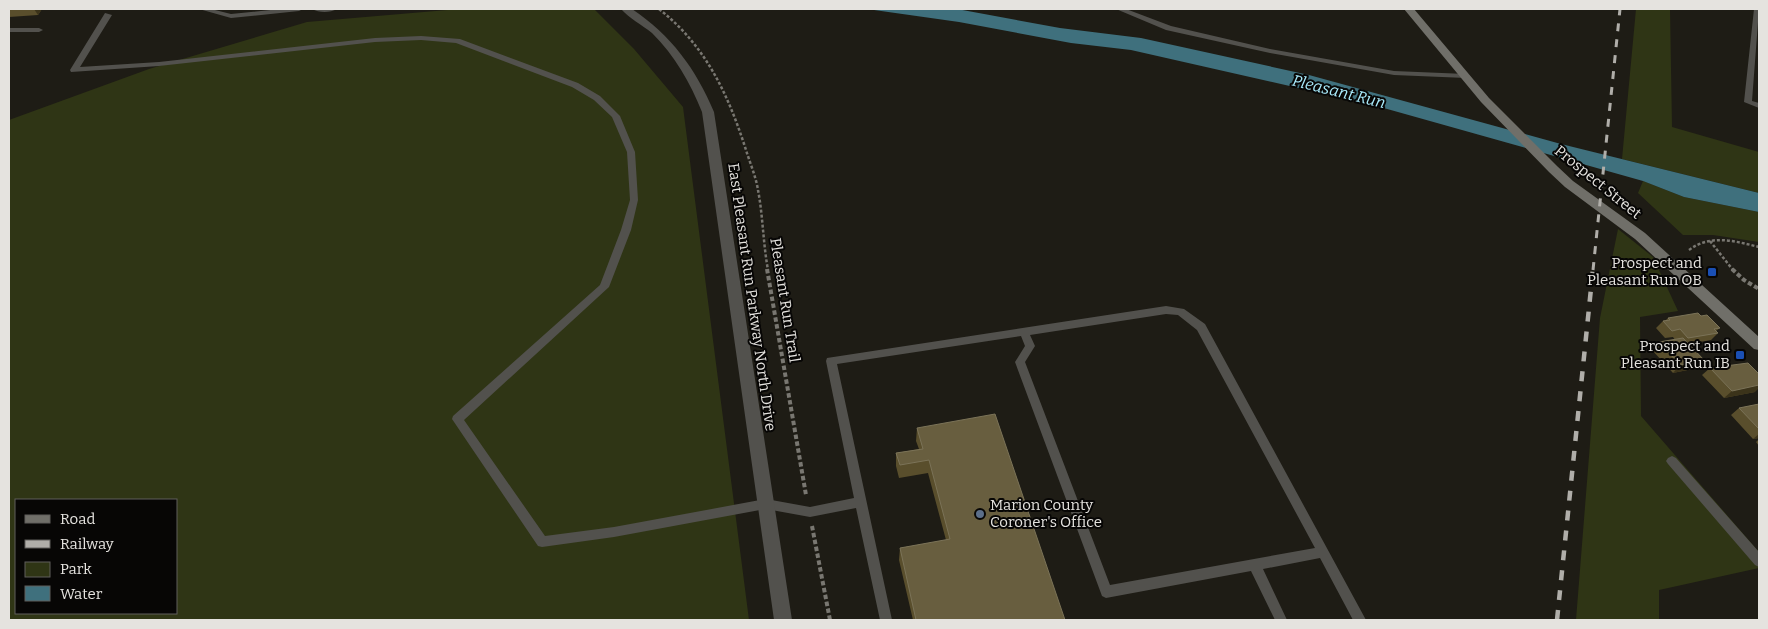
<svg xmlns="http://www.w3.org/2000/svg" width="1768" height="629" font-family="Bitter,serif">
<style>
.green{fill:#2f3515;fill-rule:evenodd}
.water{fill:#3f707d}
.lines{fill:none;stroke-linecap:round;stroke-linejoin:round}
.path-far1{stroke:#797771;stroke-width:2.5;stroke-dasharray:3 2;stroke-linecap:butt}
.path{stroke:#797771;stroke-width:4;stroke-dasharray:4.5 2.5;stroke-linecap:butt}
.service{fill:#52514d;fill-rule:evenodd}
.tertiary{fill:#52514d;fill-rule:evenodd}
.secondary{fill:#706f69;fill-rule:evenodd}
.rail-far1{stroke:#b0aea9;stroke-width:3;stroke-dasharray:8 8;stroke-linecap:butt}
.rail{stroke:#b0aea9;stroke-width:4.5;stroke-dasharray:10 10;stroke-linecap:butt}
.wall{fill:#594e2c}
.shaded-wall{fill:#3b331a}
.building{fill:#685e3f;stroke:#7b7358}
.transit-dot{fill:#1a4fb4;stroke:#070605;stroke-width:2}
.service-dot{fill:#5c6f8a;stroke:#070605;stroke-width:2}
.labels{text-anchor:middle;stroke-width:4;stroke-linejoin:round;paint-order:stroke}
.street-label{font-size:15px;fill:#e5e3df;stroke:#070605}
.poi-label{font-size:15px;fill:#e5e3df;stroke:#070605;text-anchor:end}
.water-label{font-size:16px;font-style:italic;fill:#aaecfd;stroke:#070605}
</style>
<rect width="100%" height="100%" fill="#1e1c15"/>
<path class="green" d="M 459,9 L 594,9 L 634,49 L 683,107 L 749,620 L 9,620 L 9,120 L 149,69 L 307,22 ZM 16,500 L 176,500 L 176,613 L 16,613 Z
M 1636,9 L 1670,9 L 1672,127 L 1759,152 L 1759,193 L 1622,159 Z
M 1643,181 L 1684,197 L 1759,212 L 1759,242 L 1713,235 L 1683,235 L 1638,193 Z
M 1618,229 L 1653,257 L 1678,311 L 1640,317 L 1641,416 L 1759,552 L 1759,568 L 1659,590 L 1659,620 L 1576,620 L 1600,318 Z"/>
<path class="water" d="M 867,9 L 957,9 L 1060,28 L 1141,38 L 1309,75 L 1561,144 L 1759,193 L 1759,212 L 1684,197 L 1643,181 L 1373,105 L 1131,50 L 1071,43 L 959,22 Z"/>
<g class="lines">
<path class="path-far1" d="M 659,9 C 706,46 728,94 746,150 C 750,163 756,177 758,190 C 763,216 763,243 768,270
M 1710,241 L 1733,270
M 1689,250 C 1710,234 1735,241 1759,247"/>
<path class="path" d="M 767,269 L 806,495
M 1732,269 L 1744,280 L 1759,289
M 812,526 L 830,620"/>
<path class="service" d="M 199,9 L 211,9 L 231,14 L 280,9 L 303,9 L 299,11 L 231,18 Z
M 312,9 L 337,9 C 330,13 319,13 312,9 Z
M 1116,9 L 1126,9 L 1171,26 L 1270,49 L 1394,71 L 1466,74 L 1470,76 L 1466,78 L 1394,75 L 1270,53 L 1166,30 Z
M 1754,9 L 1759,9 L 1752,101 L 1759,103 L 1759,108 L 1744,102 Z
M 105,13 L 112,15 L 80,67 L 159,62 L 375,38 L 421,36 L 460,39 L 578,83 L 600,96 L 620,116 L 635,152 L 638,200 L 631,230 L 609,287 L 464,420 L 545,536 L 614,527 L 766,499 L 810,507 L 854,498 L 826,361 L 827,358 L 1166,306 L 1184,309 L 1205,324 L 1366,620 L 1353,620 L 1320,558 L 1263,569 L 1287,620 L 1275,620 L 1251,571 L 1106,598 L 1102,596 L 1015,362 L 1025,346 L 1021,336 L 837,364 L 892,620 L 880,620 L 856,508 L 810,517 L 766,509 L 614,537 L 542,547 L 538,546 L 452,419 L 453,416 L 600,285 L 621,230 L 630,200 L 627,152 L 612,117 L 594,100 L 572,87 L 456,43 L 421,40 L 375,42 L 159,66 L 71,72 L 70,70 ZM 1166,314 L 1178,315 L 1197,330 L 1315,548 L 1110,585 L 1025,362 L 1035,346 L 1030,335 Z
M 9,28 L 39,28 L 43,30 L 39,32 L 9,32 Z
M 1672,456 L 1676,458 L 1759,552 L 1759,567 L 1755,565 L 1668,464 L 1666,461 L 1668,458 Z"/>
<path class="tertiary" d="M 621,9 L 632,9 C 671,35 696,69 714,112 L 792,620 L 774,620 L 702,112 C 690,82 675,56 652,33 C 642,25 629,18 621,9 Z"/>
<path class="secondary" d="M 1404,9 L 1414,9 L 1489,98 L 1557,166 L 1573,181 L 1645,233 L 1759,337 L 1759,350 L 1754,349 L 1635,239 L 1565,187 L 1549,172 L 1481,102 Z"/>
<path class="rail-far1" d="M 1593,270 L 1620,9"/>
<path class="rail" d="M 1557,620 L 1593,269"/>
</g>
<path class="wall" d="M 9,9 L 42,9 L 38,15 L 9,17 Z
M 1701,316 L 1720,328 L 1716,331 L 1718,333 L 1711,340 L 1689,344 L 1697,368 L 1673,373 L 1652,350 L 1659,342 L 1675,340 L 1673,337 L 1665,338 L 1656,328 L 1663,321 L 1666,320 L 1668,318 Z
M 1710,368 L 1755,392 L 1724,398 L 1702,375 Z
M 1759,404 L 1759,438 L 1753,439 L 1731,415 L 1739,408 Z
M 917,428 L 1065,620 L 913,620 L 899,560 L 900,548 L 946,540 L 928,473 L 899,478 L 896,466 L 896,453 L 919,449 L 916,441 Z
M 1759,439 L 1759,446 L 1756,442 Z"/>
<path class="shaded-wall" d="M 34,9 L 42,9 L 38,15 Z
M 1705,361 L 1697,368 L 1673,373 L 1680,365 Z
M 1759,385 L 1759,388 L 1755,392 L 1724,398 L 1732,391 Z
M 1759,434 L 1759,438 L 1753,439 Z"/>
<path class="building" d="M 1698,313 L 1701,316 L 1707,315 L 1720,328 L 1714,329 L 1718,333 L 1688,338 L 1680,329 L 1672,331 L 1663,321 L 1670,320 L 1668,318 Z
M 1683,338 L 1705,361 L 1680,365 L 1659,342 Z
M 1748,363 L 1759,374 L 1759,385 L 1732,391 L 1710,368 Z
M 1759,404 L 1759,429 L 1739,408 Z
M 995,414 L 1065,620 L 916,620 L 900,548 L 950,539 L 929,460 L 900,465 L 896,453 L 923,449 L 917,428 Z"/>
<g class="transit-dot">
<rect x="1707" y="267" width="10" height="10" rx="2.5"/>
<rect x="1735" y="350" width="10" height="10" rx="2.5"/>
</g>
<circle class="service-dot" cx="980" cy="514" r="5"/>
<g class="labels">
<g class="street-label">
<text transform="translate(1598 182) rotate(39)" y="5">Prospect Street</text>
<text transform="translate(752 297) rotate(82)" y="5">East Pleasant Run Parkway North Drive</text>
<text transform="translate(785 300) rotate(81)" y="5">Pleasant Run Trail</text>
</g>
<g class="poi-label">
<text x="1702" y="268">Prospect and<tspan x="1702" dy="17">Pleasant Run OB</tspan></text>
<text x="1730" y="351">Prospect and<tspan x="1730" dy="17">Pleasant Run IB</tspan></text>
<text x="990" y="510" text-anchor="start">Marion County<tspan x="990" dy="17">Coroner's Office</tspan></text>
</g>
<g class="water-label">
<text transform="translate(1339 91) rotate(14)" y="6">Pleasant Run</text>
</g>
</g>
<rect width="1768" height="629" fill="none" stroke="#e5e3df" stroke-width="20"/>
<rect x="15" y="499" width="162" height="115" fill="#070605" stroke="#605e5c"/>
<rect x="25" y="515" width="25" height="8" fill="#706f69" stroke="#605e5c"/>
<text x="60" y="524" font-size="15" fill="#e5e3df">Road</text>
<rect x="25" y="540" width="25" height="8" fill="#b0aea9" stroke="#605e5c"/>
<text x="60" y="549" font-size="15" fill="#e5e3df">Railway</text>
<rect x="25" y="562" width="25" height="15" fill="#2f3515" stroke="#605e5c"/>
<text x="60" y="574" font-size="15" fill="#e5e3df">Park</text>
<rect x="25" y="586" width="25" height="15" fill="#3f707d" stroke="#605e5c"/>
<text x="60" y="599" font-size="15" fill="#e5e3df">Water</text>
</svg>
